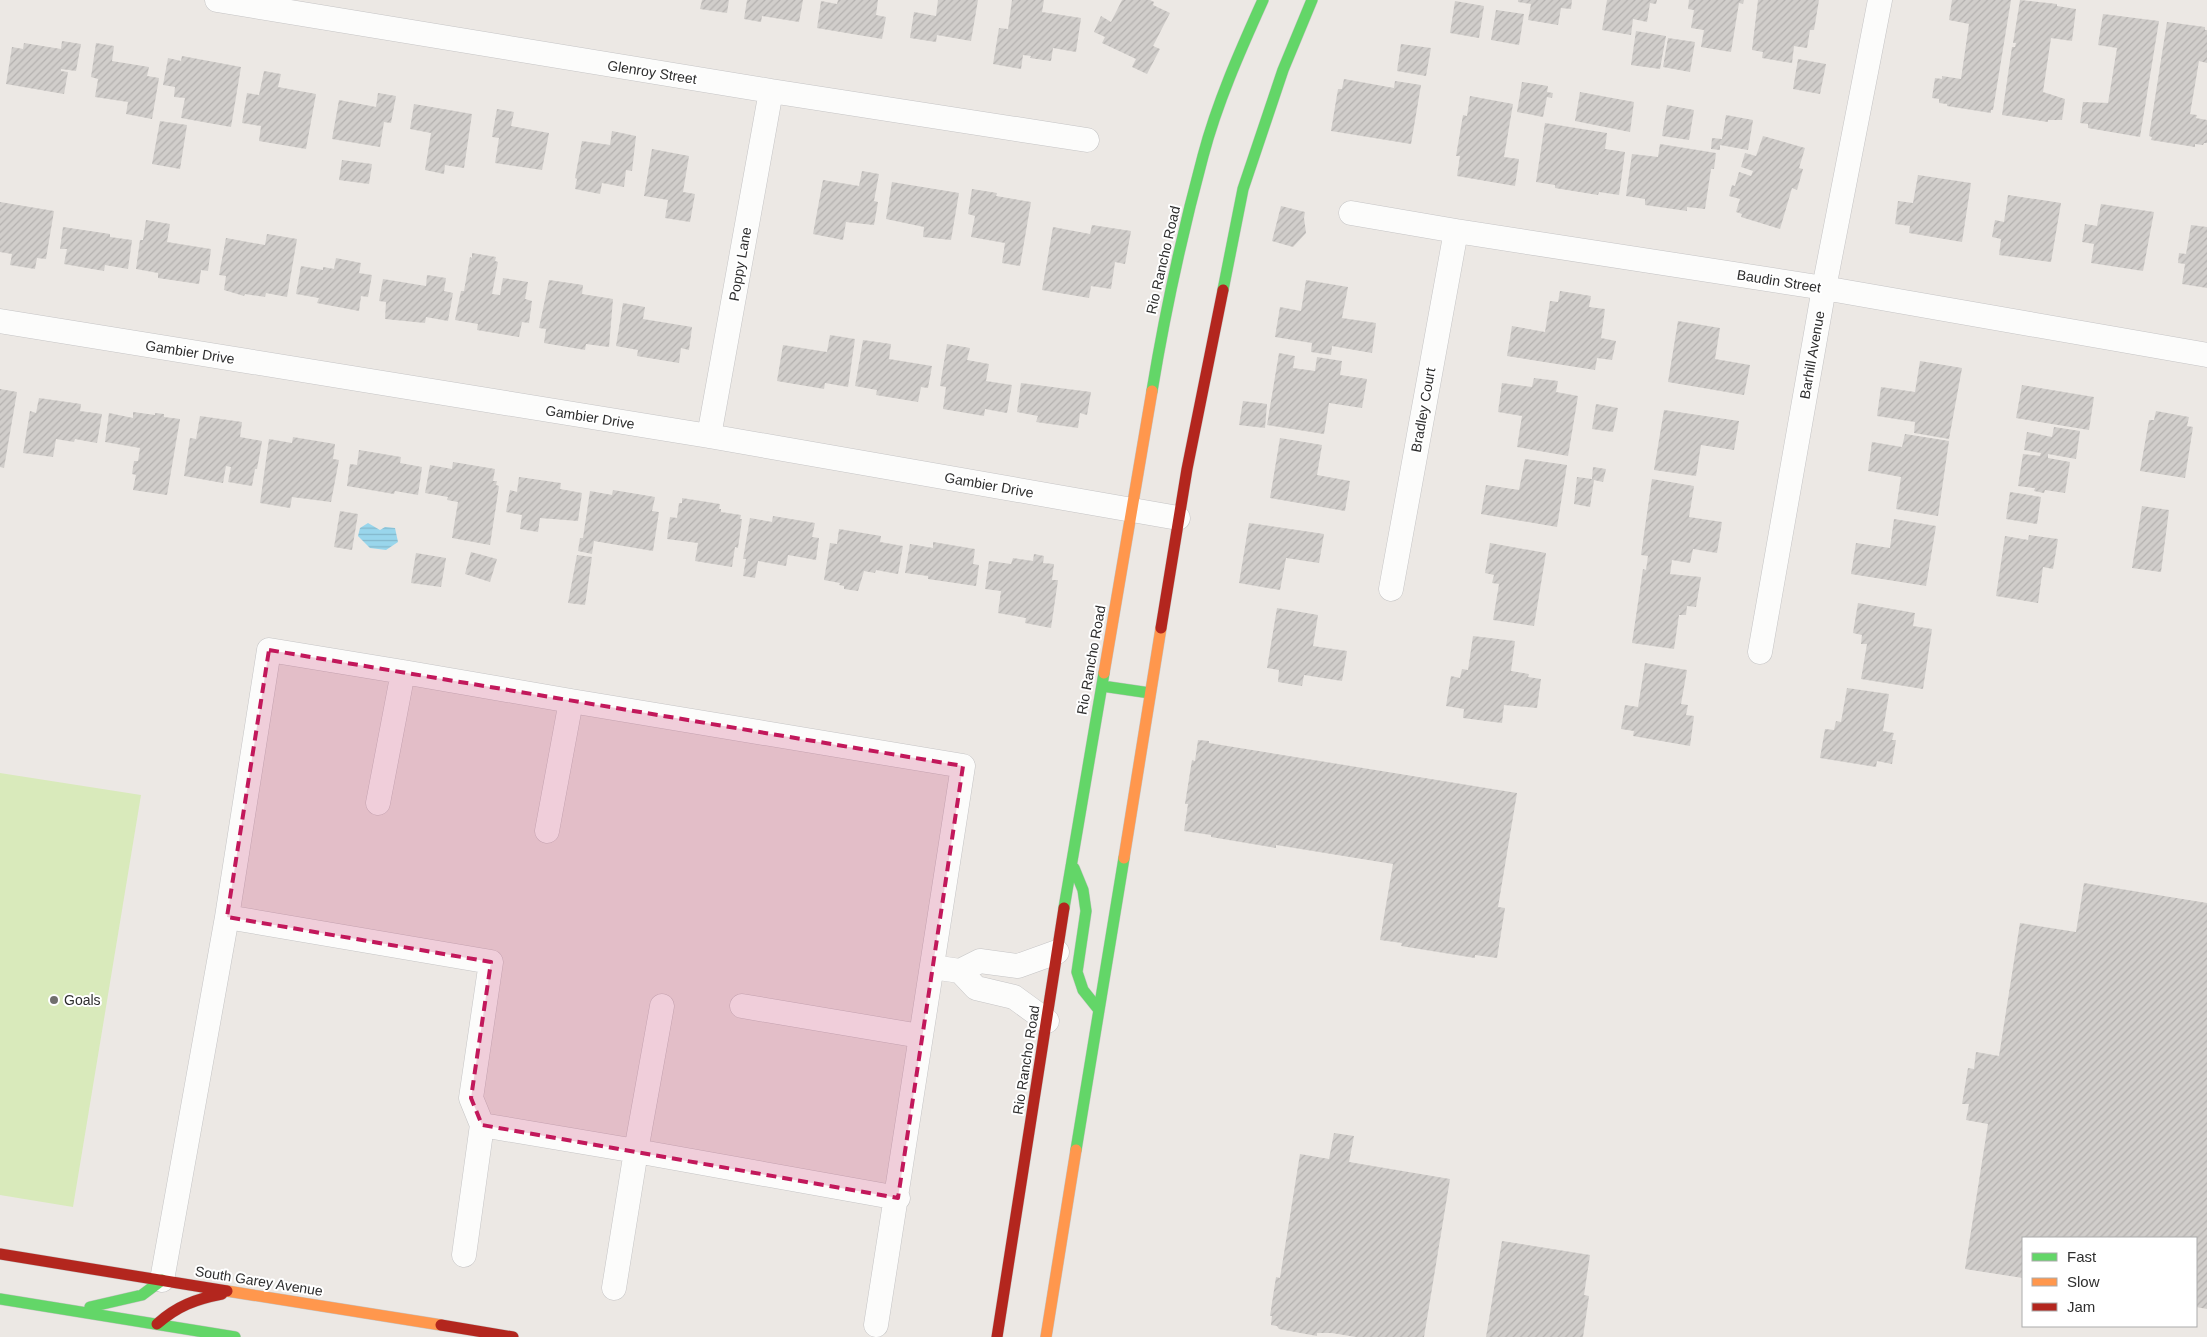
<svg xmlns="http://www.w3.org/2000/svg" width="2207" height="1337" font-family="Arial,sans-serif">
<style>
.pitch{fill:#d9eabb}
.water{fill:url(#water-rules)}
.building{fill:url(#building-hatch)}
.lines{fill:none;stroke-linecap:round;stroke-linejoin:round}
.street-casing{stroke:#c5c4c5;stroke-width:25}
.fast-casing{stroke:#c6c5c4;stroke-width:12}
.slow-casing{stroke:#c6c5c4;stroke-width:12}
.jam-casing{stroke:#c6c5c4;stroke-width:12}
.street{stroke:#fcfcfb;stroke-width:24}
.fast{stroke:#63d668;stroke-width:11}
.slow{stroke:#ff974d;stroke-width:11}
.jam{stroke:#b3261e;stroke-width:11}
.marked{fill:#c2185b;fill-opacity:0.2;stroke:#c2185b;stroke-width:4;stroke-dasharray:10 6;stroke-linejoin:round}
.poi-dot{fill:#706f6e;stroke:#fff;stroke-width:2}
.labels{text-anchor:middle;stroke-width:4;stroke-linejoin:round;paint-order:stroke}
.street-label{font-size:14px;fill:#2e2e2e;stroke:#fff}
.poi-label{font-size:14px;fill:#2e2e2e;stroke:#fff;text-anchor:start}
</style>
<defs>
<pattern id="water-rules" width="6" height="5" patternUnits="userSpaceOnUse" patternTransform="scale(1.25)"><rect width="6" height="5" fill="#99d6ec"/><path d="M0 2.5h6" fill="none" stroke="#84b8cb"/></pattern>
<pattern id="building-hatch" width="6" height="6" patternUnits="userSpaceOnUse" patternTransform="scale(1.25)"><rect width="6" height="6" fill="#d1cecb"/><path d="M-1 1l2-2M0 6l6-6M5 7l2-2" fill="none" stroke="#b4b1af"/></pattern>
</defs>
<rect width="100%" height="100%" fill="#ece8e4"/>
<path class="pitch" d="M 0,773 L 141,795 L 73,1207 L 0,1195 Z"/>
<path class="water" d="M 368,523 L 380,530 L 385,527 L 395,528 L 398,542 L 386,550 L 370,548 L 358,536 L 360,528 Z"/>
<path class="building" d="M 702,0 L 729,0 L 727,13 L 700,9 Z
M 747,0 L 803,0 L 799,22 L 762,16 L 761,22 L 744,19 Z
M 838,0 L 878,0 L 876,15 L 886,17 L 882,39 L 817,28 L 821,1 L 837,4 Z
M 938,0 L 978,0 L 971,41 L 937,35 L 936,42 L 910,38 L 914,12 L 936,16 Z
M 1012,0 L 1044,0 L 1042,12 L 1081,18 L 1076,52 L 1053,48 L 1051,61 L 1030,58 L 1031,56 L 1023,55 L 1021,69 L 993,64 L 999,28 L 1008,29 Z
M 1122,0 L 1150,0 L 1154,2 L 1153,5 L 1170,13 L 1153,46 L 1160,49 L 1147,74 L 1132,67 L 1136,59 L 1102,43 L 1105,37 L 1094,32 L 1101,16 L 1111,22 Z
M 1518,0 L 1572,0 L 1571,9 L 1561,8 L 1558,25 L 1528,20 L 1531,4 L 1518,2 Z
M 1607,0 L 1657,0 L 1656,4 L 1650,3 L 1647,22 L 1633,19 L 1631,35 L 1602,30 Z
M 1689,0 L 1744,0 L 1743,4 L 1739,3 L 1731,52 L 1701,47 L 1704,30 L 1691,28 L 1694,10 L 1688,9 Z
M 1758,0 L 1819,0 L 1814,30 L 1810,30 L 1807,48 L 1794,46 L 1792,63 L 1762,58 L 1763,52 L 1752,50 Z
M 1952,0 L 2011,0 L 1993,110 L 1991,110 L 1991,113 L 1947,106 L 1947,104 L 1939,103 L 1939,99 L 1932,98 L 1935,78 L 1942,79 L 1942,76 L 1961,79 L 1969,24 L 1949,20 Z
M 2020,0 L 2057,4 L 2057,6 L 2076,9 L 2072,41 L 2051,38 L 2043,92 L 2065,99 L 2062,120 L 2048,120 L 2048,122 L 2002,115 L 2012,47 L 2015,47 L 2016,43 L 2013,43 Z
M 1455,1 L 1484,6 L 1479,38 L 1450,33 Z
M 1496,10 L 1524,14 L 1519,45 L 1491,40 Z
M 2103,14 L 2159,21 L 2140,137 L 2088,128 L 2088,124 L 2080,123 L 2083,102 L 2108,103 L 2117,48 L 2098,45 Z
M 2167,22 L 2205,27 L 2205,30 L 2207,30 L 2207,63 L 2199,61 L 2190,114 L 2197,115 L 2196,118 L 2207,120 L 2207,143 L 2204,143 L 2203,145 L 2195,144 L 2195,147 L 2151,140 L 2152,137 L 2149,136 Z
M 1636,31 L 1666,36 L 1660,69 L 1631,65 Z
M 1668,38 L 1695,42 L 1690,72 L 1663,67 Z
M 62,41 L 81,44 L 76,71 L 61,69 L 61,71 L 68,72 L 64,94 L 6,84 L 12,47 L 23,49 L 24,43 L 61,49 Z
M 96,43 L 114,46 L 112,61 L 149,67 L 147,76 L 159,78 L 152,119 L 126,114 L 128,102 L 95,97 L 98,79 L 91,77 Z
M 1401,44 L 1431,48 L 1426,76 L 1397,71 Z
M 182,56 L 241,67 L 231,127 L 181,118 L 185,98 L 174,97 L 175,87 L 163,85 L 168,58 L 181,61 Z
M 1798,59 L 1826,64 L 1820,94 L 1793,89 Z
M 264,71 L 281,74 L 278,87 L 316,94 L 306,149 L 259,141 L 261,126 L 242,123 L 247,93 L 259,95 Z
M 1344,79 L 1394,88 L 1395,81 L 1421,85 L 1411,144 L 1331,131 L 1338,89 L 1342,89 Z
M 1522,82 L 1548,86 L 1547,92 L 1553,93 L 1552,98 L 1547,97 L 1543,117 L 1517,112 Z
M 1580,92 L 1634,102 L 1630,132 L 1575,121 Z
M 378,93 L 396,96 L 391,123 L 384,122 L 380,147 L 332,139 L 339,100 L 376,107 Z
M 1470,96 L 1513,104 L 1504,157 L 1519,159 L 1515,186 L 1457,176 L 1460,156 L 1456,156 L 1463,115 L 1467,116 Z
M 414,104 L 472,114 L 464,168 L 445,165 L 444,174 L 425,170 L 431,133 L 410,129 Z
M 1667,105 L 1694,110 L 1689,140 L 1662,136 Z
M 497,109 L 514,112 L 511,126 L 549,133 L 542,170 L 495,163 L 499,138 L 492,137 Z
M 1726,115 L 1753,120 L 1748,150 L 1720,145 L 1720,150 L 1711,149 L 1712,138 L 1722,139 Z
M 160,121 L 187,125 L 180,169 L 152,164 Z
M 1545,123 L 1607,133 L 1605,149 L 1625,152 L 1619,195 L 1599,192 L 1598,195 L 1555,188 L 1555,185 L 1536,182 Z
M 612,131 L 636,136 L 632,171 L 626,170 L 624,187 L 602,183 L 600,194 L 575,189 L 577,179 L 575,178 L 582,141 L 610,145 Z
M 1763,136 L 1805,148 L 1799,168 L 1803,169 L 1797,190 L 1792,188 L 1780,229 L 1741,217 L 1742,214 L 1736,212 L 1740,199 L 1729,196 L 1732,185 L 1735,186 L 1739,172 L 1751,176 L 1753,171 L 1741,167 L 1745,153 L 1756,156 Z
M 1660,144 L 1716,153 L 1714,169 L 1711,169 L 1705,209 L 1687,207 L 1687,211 L 1645,205 L 1645,199 L 1626,196 L 1632,154 L 1658,157 Z
M 652,149 L 689,156 L 683,192 L 695,194 L 690,222 L 665,218 L 668,200 L 644,196 Z
M 342,160 L 372,164 L 369,184 L 339,180 Z
M 862,171 L 879,174 L 874,201 L 878,202 L 874,225 L 846,222 L 843,240 L 813,234 L 823,180 L 859,186 Z
M 1918,175 L 1971,183 L 1962,242 L 1909,233 L 1910,226 L 1895,224 L 1898,201 L 1913,203 Z
M 892,182 L 959,193 L 951,240 L 923,237 L 924,227 L 886,219 Z
M 972,189 L 997,193 L 996,196 L 1031,202 L 1020,266 L 1002,263 L 1005,243 L 971,237 L 975,216 L 968,214 Z
M 2008,195 L 2061,203 L 2051,262 L 1999,255 L 2001,239 L 1992,237 L 1995,220 L 2004,222 Z
M 0,202 L 54,211 L 46,259 L 37,258 L 35,269 L 10,265 L 12,254 L 0,252 Z
M 2101,204 L 2154,212 L 2143,271 L 2091,263 L 2094,244 L 2082,242 L 2085,224 L 2097,226 Z
M 1281,206 L 1305,212 L 1304,218 L 1306,233 L 1293,247 L 1272,241 Z
M 146,220 L 170,224 L 167,242 L 211,249 L 208,271 L 201,270 L 199,284 L 158,278 L 158,273 L 136,269 L 140,240 L 143,240 Z
M 1092,225 L 1131,231 L 1125,264 L 1115,262 L 1111,289 L 1091,286 L 1089,298 L 1042,290 L 1053,227 L 1090,234 Z
M 2191,225 L 2207,227 L 2207,288 L 2182,284 L 2185,264 L 2178,263 L 2179,253 L 2186,254 Z
M 63,227 L 110,234 L 110,237 L 132,240 L 128,269 L 105,265 L 104,271 L 64,264 L 67,249 L 60,249 Z
M 267,234 L 297,239 L 287,297 L 266,293 L 265,297 L 245,294 L 244,296 L 224,290 L 226,276 L 219,275 L 226,238 L 265,245 Z
M 472,253 L 496,257 L 495,261 L 498,262 L 492,294 L 500,295 L 503,278 L 528,282 L 525,299 L 532,301 L 529,323 L 522,322 L 519,337 L 477,330 L 478,324 L 455,320 L 461,291 L 464,291 L 470,257 L 472,258 Z
M 336,258 L 361,263 L 359,273 L 372,275 L 368,297 L 361,296 L 359,311 L 317,303 L 319,298 L 296,294 L 301,266 L 323,270 L 323,267 L 334,269 Z
M 427,275 L 446,278 L 444,291 L 453,293 L 448,321 L 426,317 L 425,323 L 385,319 L 386,302 L 379,301 L 383,279 L 426,286 Z
M 549,280 L 583,285 L 582,294 L 613,299 L 609,347 L 586,344 L 585,350 L 544,343 L 546,329 L 539,328 Z
M 1306,280 L 1348,287 L 1342,318 L 1376,323 L 1372,353 L 1332,346 L 1331,355 L 1311,352 L 1312,343 L 1275,337 L 1280,307 L 1301,311 Z
M 1560,291 L 1591,296 L 1589,307 L 1605,309 L 1601,338 L 1616,341 L 1612,360 L 1597,358 L 1595,370 L 1507,356 L 1512,326 L 1545,332 L 1550,301 L 1558,302 Z
M 623,303 L 645,307 L 643,319 L 692,327 L 689,350 L 681,348 L 679,363 L 637,356 L 638,350 L 616,346 Z
M 1678,321 L 1720,328 L 1715,359 L 1750,365 L 1744,395 L 1668,382 Z
M 830,335 L 855,339 L 848,387 L 825,383 L 824,389 L 777,381 L 783,345 L 827,352 Z
M 863,340 L 891,344 L 889,359 L 932,366 L 928,388 L 921,387 L 918,402 L 876,395 L 877,390 L 855,386 Z
M 947,344 L 970,348 L 967,360 L 989,364 L 986,381 L 1012,385 L 1007,413 L 985,409 L 984,416 L 943,409 L 946,387 L 940,386 Z
M 1279,353 L 1295,356 L 1293,368 L 1315,371 L 1317,357 L 1342,361 L 1340,375 L 1367,379 L 1362,408 L 1329,403 L 1324,434 L 1267,425 Z
M 1920,361 L 1962,368 L 1949,439 L 1914,433 L 1915,422 L 1877,416 L 1881,387 L 1915,392 Z
M 1534,378 L 1558,381 L 1556,392 L 1578,396 L 1568,456 L 1517,447 L 1522,416 L 1498,412 L 1502,383 L 1532,387 Z
M 1021,383 L 1091,392 L 1087,415 L 1080,413 L 1078,428 L 1036,422 L 1038,416 L 1017,412 Z
M 2022,385 L 2094,397 L 2089,430 L 2016,418 Z
M 0,389 L 17,392 L 4,468 L 0,467 Z
M 39,398 L 81,404 L 80,411 L 102,414 L 97,443 L 75,439 L 74,442 L 56,439 L 53,457 L 23,453 L 30,411 L 36,413 Z
M 1243,401 L 1267,404 L 1265,428 L 1239,425 Z
M 1596,404 L 1618,408 L 1613,432 L 1592,429 Z
M 1664,410 L 1739,421 L 1734,450 L 1701,445 L 1696,476 L 1654,470 Z
M 2156,411 L 2189,417 L 2187,426 L 2193,427 L 2185,478 L 2140,471 L 2149,420 L 2154,420 Z
M 133,412 L 155,415 L 155,413 L 164,414 L 164,417 L 180,419 L 167,495 L 133,490 L 136,475 L 132,474 L 134,461 L 138,461 L 140,448 L 105,442 L 109,413 L 133,418 Z
M 200,416 L 242,422 L 240,437 L 262,441 L 257,469 L 255,469 L 252,486 L 228,482 L 231,467 L 226,466 L 223,483 L 184,476 L 190,438 L 196,439 Z
M 2054,427 L 2080,431 L 2076,459 L 2048,454 L 2048,458 L 2070,462 L 2065,493 L 2045,490 L 2044,493 L 2034,491 L 2035,488 L 2018,486 L 2023,454 L 2040,456 L 2041,453 L 2024,450 L 2027,432 L 2052,437 Z
M 1905,434 L 1949,441 L 1938,516 L 1896,509 L 1901,477 L 1868,471 L 1872,442 L 1902,447 Z
M 293,437 L 335,444 L 333,459 L 339,460 L 331,502 L 292,497 L 290,508 L 260,503 L 269,439 L 292,443 Z
M 1280,438 L 1322,445 L 1317,475 L 1350,481 L 1345,511 L 1270,498 Z
M 359,450 L 401,457 L 400,463 L 422,467 L 418,495 L 395,491 L 394,494 L 347,486 L 350,464 L 357,465 Z
M 1525,459 L 1567,465 L 1557,527 L 1481,514 L 1486,485 L 1519,490 Z
M 453,462 L 495,469 L 493,481 L 497,481 L 496,485 L 499,486 L 490,545 L 452,538 L 458,502 L 447,500 L 448,497 L 425,493 L 430,465 L 452,469 Z
M 1593,467 L 1606,469 L 1603,482 L 1594,480 L 1590,507 L 1574,504 L 1577,477 L 1592,479 Z
M 519,477 L 561,483 L 560,489 L 582,493 L 578,521 L 540,518 L 538,532 L 520,529 L 522,515 L 506,512 L 510,490 L 517,492 Z
M 1652,479 L 1694,486 L 1689,517 L 1722,522 L 1717,553 L 1693,549 L 1690,563 L 1672,560 L 1670,574 L 1701,577 L 1696,607 L 1687,606 L 1686,615 L 1679,615 L 1674,649 L 1632,643 L 1643,569 L 1646,570 L 1648,556 L 1641,555 Z
M 613,490 L 655,497 L 652,511 L 659,512 L 653,551 L 594,541 L 592,554 L 578,551 L 580,538 L 583,538 L 590,491 L 612,495 Z
M 2010,492 L 2041,497 L 2037,524 L 2006,519 Z
M 682,498 L 720,504 L 719,509 L 721,509 L 721,512 L 741,515 L 740,519 L 742,519 L 738,548 L 735,547 L 732,567 L 695,561 L 698,543 L 667,539 L 670,517 L 677,518 L 679,503 L 682,503 Z
M 2142,506 L 2169,510 L 2161,572 L 2132,568 Z
M 340,511 L 358,514 L 352,550 L 334,547 Z
M 773,516 L 815,523 L 812,537 L 819,538 L 816,560 L 788,555 L 786,566 L 758,561 L 755,578 L 743,576 L 746,559 L 743,559 L 750,518 L 772,522 Z
M 1894,519 L 1936,526 L 1926,586 L 1851,574 L 1856,543 L 1890,548 Z
M 1249,523 L 1324,534 L 1319,563 L 1286,558 L 1280,590 L 1239,583 Z
M 839,529 L 881,536 L 880,542 L 903,546 L 898,574 L 876,570 L 875,573 L 864,571 L 858,591 L 844,589 L 844,586 L 839,585 L 840,583 L 824,580 L 830,543 L 837,544 Z
M 2029,535 L 2058,539 L 2053,569 L 2043,567 L 2038,603 L 1996,596 L 2005,536 L 2028,540 Z
M 933,542 L 975,549 L 973,564 L 979,565 L 976,586 L 928,579 L 928,576 L 905,573 L 910,544 L 933,548 Z
M 1490,543 L 1546,553 L 1534,626 L 1493,620 L 1499,584 L 1492,583 L 1494,575 L 1485,573 Z
M 471,552 L 497,559 L 490,582 L 465,574 Z
M 416,553 L 446,558 L 441,587 L 411,583 Z
M 1034,554 L 1044,556 L 1043,563 L 1054,564 L 1052,580 L 1058,580 L 1051,628 L 1025,623 L 1026,618 L 998,613 L 1001,591 L 985,589 L 989,561 L 1011,564 L 1013,558 L 1033,561 Z
M 577,555 L 592,557 L 585,605 L 568,603 Z
M 1858,603 L 1915,613 L 1913,626 L 1932,629 L 1923,689 L 1861,679 L 1867,644 L 1861,644 L 1862,635 L 1853,633 Z
M 1277,608 L 1318,615 L 1313,646 L 1347,651 L 1342,681 L 1304,675 L 1302,686 L 1278,682 L 1279,670 L 1267,668 Z
M 1473,636 L 1515,641 L 1511,671 L 1529,674 L 1528,677 L 1541,679 L 1537,708 L 1504,705 L 1502,723 L 1463,718 L 1464,709 L 1446,706 L 1451,676 L 1460,678 L 1462,669 L 1468,670 Z
M 1645,663 L 1687,670 L 1681,704 L 1688,705 L 1686,715 L 1694,716 L 1690,746 L 1633,736 L 1634,731 L 1621,729 L 1625,705 L 1638,707 Z
M 1847,688 L 1889,694 L 1883,731 L 1894,733 L 1892,740 L 1896,740 L 1892,764 L 1877,761 L 1876,767 L 1820,758 L 1825,729 L 1834,730 L 1836,721 L 1841,722 Z
M 1198,740 L 1209,741 L 1209,743 L 1517,793 L 1498,907 L 1505,908 L 1497,958 L 1475,955 L 1475,958 L 1401,946 L 1402,943 L 1380,940 L 1393,864 L 1276,845 L 1276,848 L 1211,837 L 1211,835 L 1184,831 L 1188,804 L 1185,804 L 1192,760 L 1195,761 Z
M 2084,883 L 2207,903 L 2207,1309 L 2196,1307 L 2196,1238 L 2023,1238 L 2023,1278 L 1965,1269 L 1988,1124 L 1966,1120 L 1969,1104 L 1962,1104 L 1968,1068 L 1974,1069 L 1976,1052 L 1999,1056 L 2020,923 L 2076,932 Z
M 1334,1133 L 1354,1136 L 1349,1162 L 1450,1179 L 1424,1337 L 1356,1337 L 1332,1333 L 1317,1333 L 1317,1336 L 1279,1329 L 1277,1326 L 1271,1325 L 1272,1316 L 1270,1316 L 1276,1277 L 1280,1278 L 1300,1154 L 1329,1159 Z
M 1502,1241 L 1590,1255 L 1584,1295 L 1589,1296 L 1583,1337 L 1486,1337 Z"/>
<g class="lines">
<defs>
<path id="street" d="M 217,0 L 771,91 L 1087,140
M 1351,213 L 1456,231 L 1824,288 L 2207,355
M 0,321 L 709,436 L 1178,518
M 709,436 L 771,91
M 1391,589 L 1456,231
M 1760,652 L 1824,288 L 1880,0
M 403,672 L 269,650 L 227,917 L 491,962 L 471,1098 L 482,1125 L 636,1151 L 614,1288
M 378,803 L 403,672 L 571,701
M 547,831 L 571,701 L 963,766 L 876,1325
M 932,967 L 960,971 L 980,961 L 1018,966 L 1057,952
M 960,971 L 976,988 L 1014,997 L 1047,1021
M 662,1006 L 636,1151 L 898,1198
M 742,1006 L 920,1036
M 464,1255 L 482,1125
M 162,1280 L 227,917"/>
<path id="fast" d="M 1223,290 L 1243,189 L 1283,70 L 1312,0
M 1152,391 C 1165,312 1182,234 1203,156 C 1217,103 1240,51 1263,0
M 1102,686 L 1150,693
M 1074,868 L 1083,890 L 1086,911 L 1077,972 L 1083,990 L 1099,1010
M 1064,908 L 1104,673
M 1076,1150 L 1124,858
M 0,1299 L 235,1337
M 90,1307 L 142,1295 L 162,1280"/>
<path id="slow" d="M 1104,673 L 1152,391
M 1124,858 L 1161,628
M 227,1291 L 441,1325
M 1046,1337 L 1076,1150"/>
<path id="jam" d="M 1161,628 L 1187,469 L 1223,290
M 0,1254 L 227,1291
M 157,1324 C 177,1306 196,1299 222,1294
M 441,1325 L 513,1337
M 997,1337 L 1064,908"/>
</defs>
<use href="#street" class="street-casing"/>
<use href="#fast" class="fast-casing"/>
<use href="#slow" class="slow-casing"/>
<use href="#jam" class="jam-casing"/>
<use href="#street" class="street"/>
<use href="#fast" class="fast"/>
<use href="#slow" class="slow"/>
<use href="#jam" class="jam"/>
</g>
<path class="marked" d="M 269,650 L 963,766 L 898,1198 L 482,1125 L 471,1098 L 491,962 L 227,917 Z"/>
<circle class="poi-dot" cx="54" cy="1000" r="5"/>
<g class="labels">
<g class="street-label">
<text transform="translate(652 72) rotate(9)" y="5">Glenroy Street</text>
<text transform="translate(1163 260) rotate(-77)" y="5">Rio Rancho Road</text>
<text transform="translate(740 264) rotate(-80)" y="5">Poppy Lane</text>
<text transform="translate(1779 281) rotate(9)" y="5">Baudin Street</text>
<text transform="translate(190 352) rotate(9)" y="5">Gambier Drive</text>
<text transform="translate(1812 355) rotate(-80)" y="5">Barhill Avenue</text>
<text transform="translate(1423 410) rotate(-80)" y="5">Bradley Court</text>
<text transform="translate(590 417) rotate(9)" y="5">Gambier Drive</text>
<text transform="translate(989 485) rotate(10)" y="5">Gambier Drive</text>
<text transform="translate(1091 660) rotate(-80)" y="5">Rio Rancho Road</text>
<text transform="translate(1026 1060) rotate(-81)" y="5">Rio Rancho Road</text>
<text transform="translate(259 1281) rotate(9)" y="5">South Garey Avenue</text>
</g>
<g class="poi-label">
<text x="64" y="1005">Goals</text>
</g>
</g>
<rect x="2022" y="1237" width="175" height="90" fill="#ffffff" stroke="#ababab"/>
<rect x="2032" y="1253" width="25" height="8" fill="#63d668" stroke="#ababab"/>
<text x="2067" y="1262" font-size="15" fill="#2e2e2e">Fast</text>
<rect x="2032" y="1278" width="25" height="8" fill="#ff974d" stroke="#ababab"/>
<text x="2067" y="1287" font-size="15" fill="#2e2e2e">Slow</text>
<rect x="2032" y="1303" width="25" height="8" fill="#b3261e" stroke="#ababab"/>
<text x="2067" y="1312" font-size="15" fill="#2e2e2e">Jam</text>
</svg>
